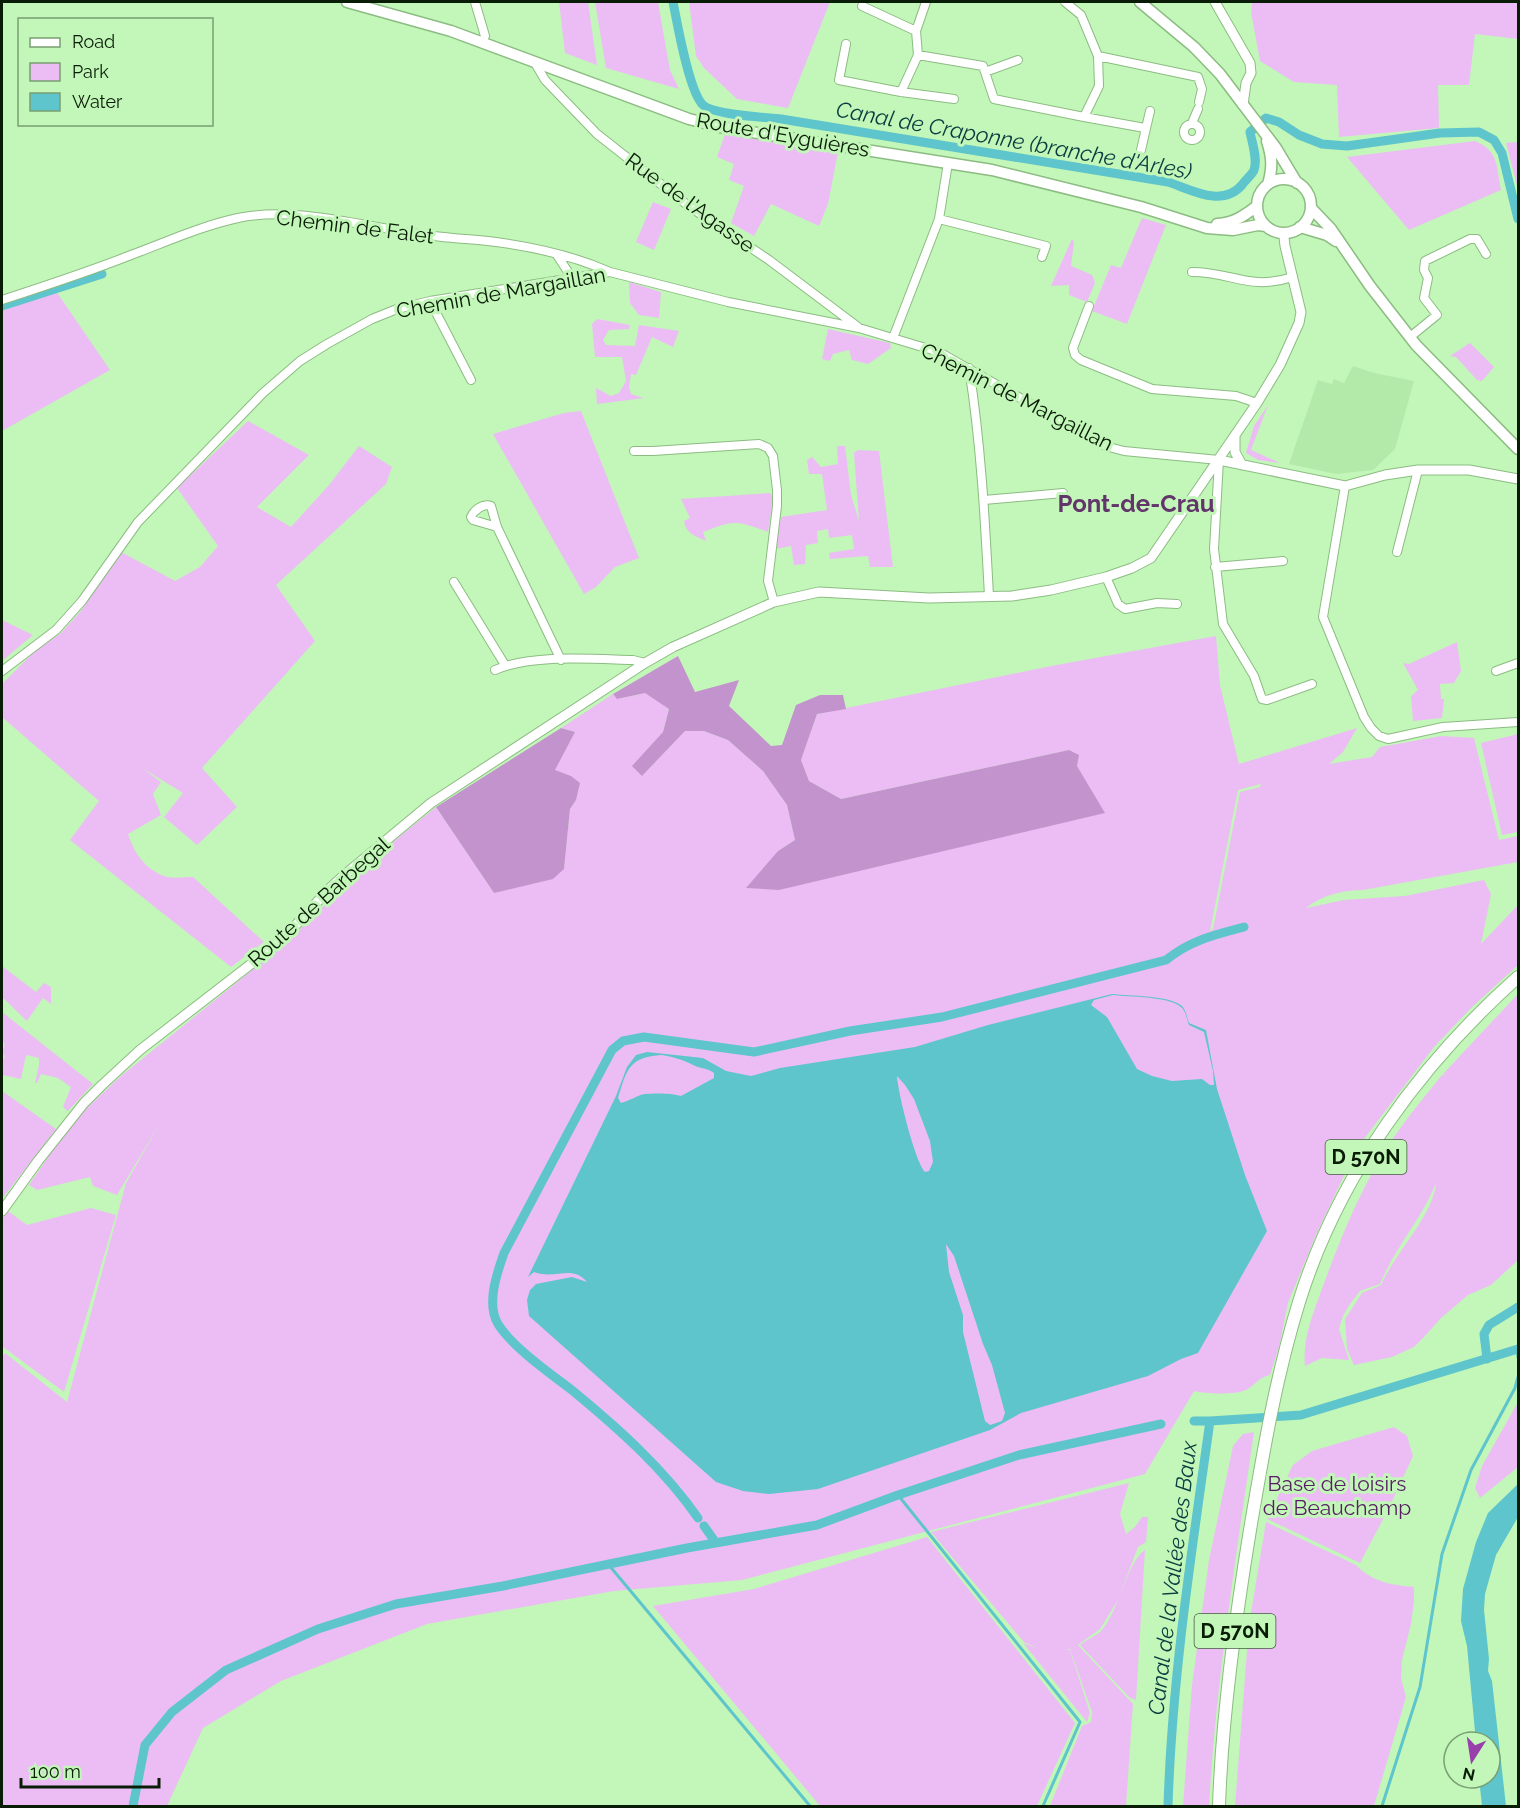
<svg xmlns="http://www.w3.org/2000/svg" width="1520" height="1808" font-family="Raleway,sans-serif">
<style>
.built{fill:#b4eaa9}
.green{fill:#ecbdf5;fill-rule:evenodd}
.forest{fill:#c393cd}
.water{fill:#5dc5cb;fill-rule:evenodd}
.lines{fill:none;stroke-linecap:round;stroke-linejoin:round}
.stream{stroke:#5dc5cb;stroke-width:3}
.canal{stroke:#5dc5cb;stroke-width:9}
.minor-casing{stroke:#8cbc82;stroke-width:10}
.tertiary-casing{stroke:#8cbc82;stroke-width:11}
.secondary-casing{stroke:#8cbc82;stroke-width:13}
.primary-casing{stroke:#8cbc82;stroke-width:14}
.minor{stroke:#fff;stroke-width:8}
.tertiary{stroke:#fff;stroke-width:9}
.secondary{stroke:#fff;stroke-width:10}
.primary{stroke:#fff;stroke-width:12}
.labels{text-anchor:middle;stroke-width:6;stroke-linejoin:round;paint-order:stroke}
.shield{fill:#c3f6b9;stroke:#415d3c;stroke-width:1.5}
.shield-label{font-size:20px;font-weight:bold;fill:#091c06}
.street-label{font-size:21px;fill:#091c06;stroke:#c3f6b9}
.park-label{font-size:21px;fill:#561d62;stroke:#c3f6b9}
.water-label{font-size:22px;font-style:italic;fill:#093c3f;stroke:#c3f6b9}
.quarter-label{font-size:24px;font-weight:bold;fill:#62366b;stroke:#c3f6b9}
</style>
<rect width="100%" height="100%" fill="#c3f6b9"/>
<path class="built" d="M 1353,366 L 1374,373 L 1414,381 L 1395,449 L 1373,470 L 1336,474 L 1289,464 L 1318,380 L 1332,384 L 1334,379 L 1344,383 Z"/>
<path class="green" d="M 559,2 L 588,2 L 597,65 L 565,53 Z
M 595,2 L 658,2 L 670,70 L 679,89 L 606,68 Z
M 689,2 L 830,2 L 788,108 L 737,99 L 704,68 L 696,56 Z
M 1252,2 L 1518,2 L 1518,39 L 1475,34 L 1469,85 L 1438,85 L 1439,128 L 1339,137 L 1337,85 L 1294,82 L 1260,61 L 1251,12 Z
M 725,134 L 838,152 L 828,204 L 819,226 L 771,204 L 754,236 L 731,223 L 744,186 L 729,180 L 734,164 L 717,157 Z
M 1475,141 C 1499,151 1496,166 1501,190 L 1409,230 L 1347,157 Z
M 1518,142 L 1518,189 L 1506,143 Z
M 653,202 L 671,209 L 654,250 L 636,242 Z
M 1142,218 L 1166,225 L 1127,324 L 1092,311 L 1111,265 L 1121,268 Z
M 1072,239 L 1074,242 L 1071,266 L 1092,275 L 1095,283 L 1087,302 L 1069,295 L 1069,285 L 1051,286 Z
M 629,282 L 661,292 L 659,318 L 639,315 L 630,303 Z
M 56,291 L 110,370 L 2,431 L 2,311 Z
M 597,319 L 630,325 L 629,329 L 609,330 L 603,340 L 606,345 L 635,346 L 639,325 L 679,331 L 673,347 L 652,337 L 636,375 L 631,374 L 629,387 L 631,394 L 644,398 L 597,404 L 596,388 L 611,396 L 619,393 L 626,381 L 622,357 L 595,357 L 592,324 Z
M 828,329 L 890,343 L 891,348 L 868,364 L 852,360 L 849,350 L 833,354 L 830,361 L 822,359 Z
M 1470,343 L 1494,367 L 1482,381 L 1477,380 L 1456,357 L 1450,356 Z
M 1268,405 L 1251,450 L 1280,463 L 1258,460 L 1246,453 L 1254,426 Z
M 581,411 L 639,558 L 615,567 L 596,587 L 584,594 L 493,434 L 564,413 Z
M 248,421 L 309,455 L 257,507 L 291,527 L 329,485 L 359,446 L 392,467 L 386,484 L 276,585 L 315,641 L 202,768 L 237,807 L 197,845 L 164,817 L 183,793 L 142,768 L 161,782 L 153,794 L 161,815 L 128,834 C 135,854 144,868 164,876 C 172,879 185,877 193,877 L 264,942 L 231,967 L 70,840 L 99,801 L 2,717 L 2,684 L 35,651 L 60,634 L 81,611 L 121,552 L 175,581 L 200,567 L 218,546 L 177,488 Z
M 837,446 L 845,446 L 851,495 L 859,521 L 854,453 L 858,450 L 879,451 L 893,567 L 870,567 L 868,556 L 830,559 L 829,553 L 854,549 L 852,535 L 829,538 L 828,529 L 817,531 L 818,543 L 806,545 L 805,564 L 794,565 L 791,546 L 776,549 L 781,517 L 827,510 L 822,474 L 809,474 L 807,460 L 812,457 L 821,467 L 838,464 Z
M 770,493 L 773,498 L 768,532 C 736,520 734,520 703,532 L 706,541 C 696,536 686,534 684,521 L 690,518 L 681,499 Z
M 2,620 L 33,635 L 2,661 Z
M 1216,636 L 1220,685 L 1239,764 L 1357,728 L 1343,752 L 1329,764 L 1372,757 L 1380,747 L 1441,736 L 1474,738 L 1499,840 L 1518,836 L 1518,862 L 1363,890 C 1343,890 1322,895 1306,908 L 1344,900 L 1405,896 L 1484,880 L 1491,894 L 1481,944 L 1518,905 L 1518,965 L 1471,1008 L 1434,1047 L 1357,1148 L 1316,1235 L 1288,1303 L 1279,1347 L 1270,1375 C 1255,1379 1257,1385 1246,1390 C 1236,1395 1206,1394 1194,1391 L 1145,1474 L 742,1580 L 614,1591 L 427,1624 L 281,1681 L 203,1728 L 167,1806 L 2,1806 L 2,1357 L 5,1353 L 67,1402 L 126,1183 L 162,1120 L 117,1195 L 93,1186 L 90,1177 L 37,1190 L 29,1185 L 73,1121 L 121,1076 L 287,942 L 365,865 L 436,807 L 494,893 L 564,869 L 570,809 L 576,800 L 571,776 L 554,770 L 575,732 L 561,728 L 613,694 L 617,699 L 645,693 L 669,708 L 663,732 L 652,747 L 642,776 L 685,731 L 704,731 L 728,740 L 763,771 L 787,805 L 795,840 L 778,851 L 1077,766 L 1069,750 L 841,799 L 809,781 L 801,760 L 817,714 L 1051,666 ZM 1261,784 L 1260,787 L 1240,792 L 1213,929 L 1210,931 L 1238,790 Z
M 1457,642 L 1461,671 L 1454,683 L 1440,684 L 1441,699 L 1444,699 L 1442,718 L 1413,721 L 1411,696 L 1418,690 L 1403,663 L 1409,664 Z
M 1518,734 L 1518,832 L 1502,835 L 1481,743 Z
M 2,966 L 36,992 L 44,983 L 51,987 L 51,1004 L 43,998 L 27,1021 L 2,997 Z
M 1518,994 L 1518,1260 L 1491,1285 L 1468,1295 L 1441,1318 L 1425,1336 L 1414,1347 L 1392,1357 L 1354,1365 L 1347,1349 L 1345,1319 L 1362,1293 L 1381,1285 C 1395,1253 1434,1214 1436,1183 C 1422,1219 1395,1247 1380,1284 L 1360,1291 L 1350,1304 L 1343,1316 L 1339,1329 L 1349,1360 L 1322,1358 L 1305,1366 C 1302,1339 1314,1311 1323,1286 C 1342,1234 1363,1183 1394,1137 C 1409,1115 1426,1095 1442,1075 L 1446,1075 L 1443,1074 Z
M 2,1012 L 93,1084 L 68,1111 L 63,1107 L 71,1087 L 58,1078 L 41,1074 L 37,1083 L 35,1083 L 39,1065 L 39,1058 L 26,1055 L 21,1079 L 3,1075 L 2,1077 L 2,1062 L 5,1056 L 2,1053 L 5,1044 L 2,1041 Z
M 2,1091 L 56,1129 L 2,1199 Z
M 91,1208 L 116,1215 L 64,1392 L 3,1347 L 2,1348 L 2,1218 L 8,1211 L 27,1225 Z
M 1518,1402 L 1518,1467 L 1480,1498 L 1475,1488 L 1482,1466 Z
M 1394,1427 L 1407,1436 L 1413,1456 L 1389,1508 L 1360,1563 L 1267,1519 L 1293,1465 L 1312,1451 Z
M 1254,1432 C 1236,1557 1216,1681 1209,1806 L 1183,1806 L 1192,1685 L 1209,1560 L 1233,1446 L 1243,1434 Z
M 1129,1483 L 1120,1514 L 1126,1534 L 1135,1527 L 1142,1517 L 1148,1517 L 1146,1542 L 1138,1547 L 1118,1600 L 1100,1629 L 1078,1645 L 1133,1704 L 1126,1806 L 1050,1806 L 1082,1726 L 1091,1722 L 1092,1712 L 1070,1649 L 1065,1650 L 1070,1650 L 1090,1713 L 1087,1722 L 1023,1643 L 1037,1648 L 1024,1642 L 931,1532 Z
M 1266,1522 L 1356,1565 C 1372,1582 1392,1585 1414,1587 L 1414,1601 L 1411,1624 L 1402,1660 L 1401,1678 L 1406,1697 L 1374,1806 L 1235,1806 L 1249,1625 Z
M 927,1537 L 1075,1723 L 1037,1806 L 820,1806 L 653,1606 L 754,1589 Z
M 1145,1550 L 1136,1700 L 1130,1698 L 1080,1645 C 1086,1640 1094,1637 1100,1632 C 1119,1613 1127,1561 1145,1550 Z"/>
<path class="forest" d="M 678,656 L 695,692 L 739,680 L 729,706 L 771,746 L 782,745 L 796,705 L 820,695 L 843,695 L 846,709 L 817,714 L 801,760 L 809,781 L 841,799 L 1069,750 L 1079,755 L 1077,766 L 1105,813 L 779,890 L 746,888 L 778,851 L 795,840 L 787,805 L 763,771 L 728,740 L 704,731 L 685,731 L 642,776 L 632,766 L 663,732 L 669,709 L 645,693 L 617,699 L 613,694 Z
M 561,728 L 575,732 L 555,770 L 571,776 L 580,783 L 576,800 L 570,809 L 564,869 L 553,879 L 494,893 L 436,807 Z"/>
<path class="water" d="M 1112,994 C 1130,996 1169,995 1182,1006 C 1186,1010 1187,1018 1189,1023 L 1206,1030 L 1217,1089 L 1245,1175 L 1267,1231 L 1198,1353 L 1181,1359 L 1148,1376 L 1021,1413 L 990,1430 L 818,1489 L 769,1494 L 743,1491 L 716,1482 L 529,1316 L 527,1300 L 530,1290 L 536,1284 L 572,1277 L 587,1282 C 572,1264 556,1280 534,1272 L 528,1277 L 616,1096 L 627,1067 L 636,1055 L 647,1052 L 703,1058 L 726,1071 L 751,1076 L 780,1068 L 915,1047 L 988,1025 ZM 1113,995 C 1129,997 1171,996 1182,1008 C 1186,1012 1187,1020 1189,1025 L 1204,1032 L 1213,1071 L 1214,1085 L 1210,1085 L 1202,1079 L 1172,1081 L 1152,1076 L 1137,1069 L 1107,1017 L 1091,1005 L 1094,1000 ZM 662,1055 C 673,1057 681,1059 691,1064 C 700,1069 705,1067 714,1073 L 714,1078 L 681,1096 C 673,1093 654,1093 645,1094 C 638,1095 629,1101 621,1103 L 618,1098 C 627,1069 629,1057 662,1055 ZM 897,1076 L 905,1085 L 914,1099 L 930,1141 L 933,1162 L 929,1171 L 925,1172 C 915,1161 898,1093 897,1076 ZM 946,1244 L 954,1256 L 983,1344 L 992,1365 L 1005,1413 L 1002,1421 L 990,1425 L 985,1421 L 963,1332 L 963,1315 L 949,1272 Z
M 1518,1484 L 1518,1517 L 1496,1555 L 1485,1594 L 1484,1610 L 1489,1659 L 1488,1671 L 1492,1681 L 1506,1806 L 1482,1806 L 1479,1778 L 1490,1778 L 1490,1742 L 1476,1742 L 1467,1646 L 1461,1621 L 1463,1589 L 1476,1542 L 1488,1513 Z"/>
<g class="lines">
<path class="stream" d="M 1517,1349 L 1518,1357
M 898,1495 L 1080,1722 L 1043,1806
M 608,1564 L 810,1806
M 1382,1806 L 1420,1687 L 1442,1554 L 1471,1470 L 1515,1388 L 1518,1377"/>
<path class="canal" d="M 673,2 C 677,22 689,92 703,105 C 714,115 764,117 781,119 L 1168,182 C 1192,190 1222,208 1242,185 C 1245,180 1252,175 1254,170 C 1258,159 1252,143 1250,132 L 1266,118 L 1279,122 L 1299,135 L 1322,144 L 1347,146 L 1440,133 L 1479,132 L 1494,140 L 1502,153 L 1518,219
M 2,306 L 102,274
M 1487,1359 L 1484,1334 L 1489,1325 L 1518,1307
M 1194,1421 L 1210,1421
M 698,1518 C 664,1469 619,1429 573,1391 C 551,1374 512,1347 498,1324 C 486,1304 497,1273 504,1253 L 612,1050 L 623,1041 L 644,1037 L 754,1052 L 850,1031 L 942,1017 L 1166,960 C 1191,940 1214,935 1244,927
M 704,1526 L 716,1543
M 133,1806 L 145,1745 L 172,1712 L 226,1670 L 318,1629 L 396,1604 L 503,1586 L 687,1548 L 817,1525 L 898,1495 L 1019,1455 L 1161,1424
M 1168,1806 C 1172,1677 1192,1549 1210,1421 L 1301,1415 L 1518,1349"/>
<defs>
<path id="minor" d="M 475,2 L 485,36 L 482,43
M 926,2 L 916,31 L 918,55 L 983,66 L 994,99 L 1084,117 L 1099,86 L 1098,56 L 1081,15 L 1065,2
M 862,6 L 916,31
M 846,44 L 839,80 L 901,92 L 954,99
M 1098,56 L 1198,77 L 1202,89 L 1199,102
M 535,63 L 545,80 L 597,134 L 690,207 L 769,260 L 858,327
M 985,72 L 1018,60
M 901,92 L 918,55
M 1084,117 L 1145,128
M 1192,123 L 1198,109
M1184 132a8 8 0 1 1 16 0a8 8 0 1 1-16 0Z
M 1141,150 L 1150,111
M 939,219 L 1046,246 L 1042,257
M 557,255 L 572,278
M 1192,272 C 1233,272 1248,291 1293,277
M 2,300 C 45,286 88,272 131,255 C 166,242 201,226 238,218 C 295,206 362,226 419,234 C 444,238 470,239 496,242 C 534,247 574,256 610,272
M 430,301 L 471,380
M 1089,306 L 1073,348 L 1075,355 L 1081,360 L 1152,389 L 1236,396 L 1257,403
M 1410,337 L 1437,315 L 1424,298 L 1428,278 L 1424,270 L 1425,261 L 1470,239 L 1477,239 L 1486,254
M 893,338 L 939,219 L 948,163
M 969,368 C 981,444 985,520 989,596
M 634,451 L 653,451 L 759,444 L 768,448 L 773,456 L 777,490 L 777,506 L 768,581 L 774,602
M 1345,486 L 1323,617 L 1364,717 L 1371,728 L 1379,736 L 1388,739 L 1443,727 L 1518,722
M 984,500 L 1063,493
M 497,527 L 473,520 L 471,517 C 474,510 483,503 491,506 L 497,527 L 561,660
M 1397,552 L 1418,470
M 1215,567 L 1283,561
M 1106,577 L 1118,604 L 1125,609 L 1157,603 L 1177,604
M 454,582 L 505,665
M 495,670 C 531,654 593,659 633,660 L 645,663
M 2,671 L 56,630 L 82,601 L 138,522 L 263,393 L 300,361 L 327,344 L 372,319 L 397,309 L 430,301 L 610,272 L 728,302 L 859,328 L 939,352 L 1105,446 L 1124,451 L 1219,460 L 1214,549 L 1223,624 L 1254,676 L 1262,699 L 1267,700 L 1312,684
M 1496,671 L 1518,663"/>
<path id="tertiary" d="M 1215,2 L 1250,63 L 1251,73 L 1246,83 L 1243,105
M 1235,436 L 1235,452 L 1242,465
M 1219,460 L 1345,486 L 1385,475 L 1418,470 L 1469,470 L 1518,479
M 2,1211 L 38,1161 L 84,1103 L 101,1086 L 140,1050 L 282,940 L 330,888 L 342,877 L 431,803 L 645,663 L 673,647 L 774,602 L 819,592 L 929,598 L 1012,596 L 1051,590 L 1106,577 L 1132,568 L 1151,558 L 1257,403 L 1280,365 L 1299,323 L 1301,312 L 1285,246 L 1284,237 L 1286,233"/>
<path id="secondary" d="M 347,2 L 451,31 L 689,119 L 720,127 L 992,170 L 1141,207 L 1207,228 L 1233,230 L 1258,225 L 1266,226
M 1140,2 L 1194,47 L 1220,74 L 1276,148 L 1297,183
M 1267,141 C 1272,157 1273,167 1268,184
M1257 206a27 27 0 1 1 54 0a27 27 0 1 1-54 0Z
M 1311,208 L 1331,229 L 1370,286 L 1416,345 L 1518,449
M 1217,224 C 1234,223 1244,216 1257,206
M 1300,227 L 1327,235 L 1336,241"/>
<path id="primary" d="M 1219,1806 C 1222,1714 1235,1621 1250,1530 C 1263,1453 1276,1376 1299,1302 C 1338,1176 1420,1064 1518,977"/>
</defs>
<use href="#minor" class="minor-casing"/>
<use href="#tertiary" class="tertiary-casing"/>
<use href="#secondary" class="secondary-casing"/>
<use href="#primary" class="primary-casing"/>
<use href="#minor" class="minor"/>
<use href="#tertiary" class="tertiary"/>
<use href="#secondary" class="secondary"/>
<use href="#primary" class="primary"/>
</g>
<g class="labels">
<g class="shield">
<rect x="1325.5" y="1140" width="81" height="34" rx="4.5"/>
<rect x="1194.5" y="1614" width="81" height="34" rx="4.5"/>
</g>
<g class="shield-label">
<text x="1366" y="1164">D 570N</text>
<text x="1235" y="1638">D 570N</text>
</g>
<g class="street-label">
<text transform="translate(783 135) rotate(10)" y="7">Route d'Eyguières</text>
<text transform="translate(690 203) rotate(36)" y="7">Rue de l'Agasse</text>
<text transform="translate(355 227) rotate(7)" y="7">Chemin de Falet</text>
<text transform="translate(501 293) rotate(-10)" y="7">Chemin de Margaillan</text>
<text transform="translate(1017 397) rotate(27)" y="7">Chemin de Margaillan</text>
<text transform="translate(319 902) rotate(-42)" y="7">Route de Barbegal</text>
</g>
<g class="park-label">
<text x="1337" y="1491">Base de loisirs<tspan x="1337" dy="24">de Beauchamp</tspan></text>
</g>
<g class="water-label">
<text transform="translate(1014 140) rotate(10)" y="8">Canal de Craponne (branche d'Arles)</text>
<text transform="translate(1172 1578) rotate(-83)" y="8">Canal de la Vallée des Baux</text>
</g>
<g class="quarter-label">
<text x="1136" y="512">Pont-de-Crau</text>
</g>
</g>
<rect width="1520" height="1808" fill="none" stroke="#091c06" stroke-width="6"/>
<rect x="18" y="18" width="195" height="108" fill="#c3f6b9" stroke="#799f71" stroke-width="1.5"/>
<rect x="30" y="38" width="30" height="9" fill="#ffffff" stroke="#799f71" stroke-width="1.5"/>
<text x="72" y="48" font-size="18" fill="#091c06">Road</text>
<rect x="30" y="63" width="30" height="18" fill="#ecbdf5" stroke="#799f71" stroke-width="1.5"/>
<text x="72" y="78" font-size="18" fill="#091c06">Park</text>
<rect x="30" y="93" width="30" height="18" fill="#5dc5cb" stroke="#799f71" stroke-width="1.5"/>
<text x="72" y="108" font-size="18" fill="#091c06">Water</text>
<g transform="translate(1472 1760) rotate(192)"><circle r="28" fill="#c3f6b9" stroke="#799f71" stroke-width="1.5"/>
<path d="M0-4.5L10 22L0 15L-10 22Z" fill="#983fab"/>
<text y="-9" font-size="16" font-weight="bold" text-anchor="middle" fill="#091c06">N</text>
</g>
<path d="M21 1778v9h138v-9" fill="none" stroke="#091c06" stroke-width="3"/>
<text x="30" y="1778" font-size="18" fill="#091c06" stroke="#c3f6b9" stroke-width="4.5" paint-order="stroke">100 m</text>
</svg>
